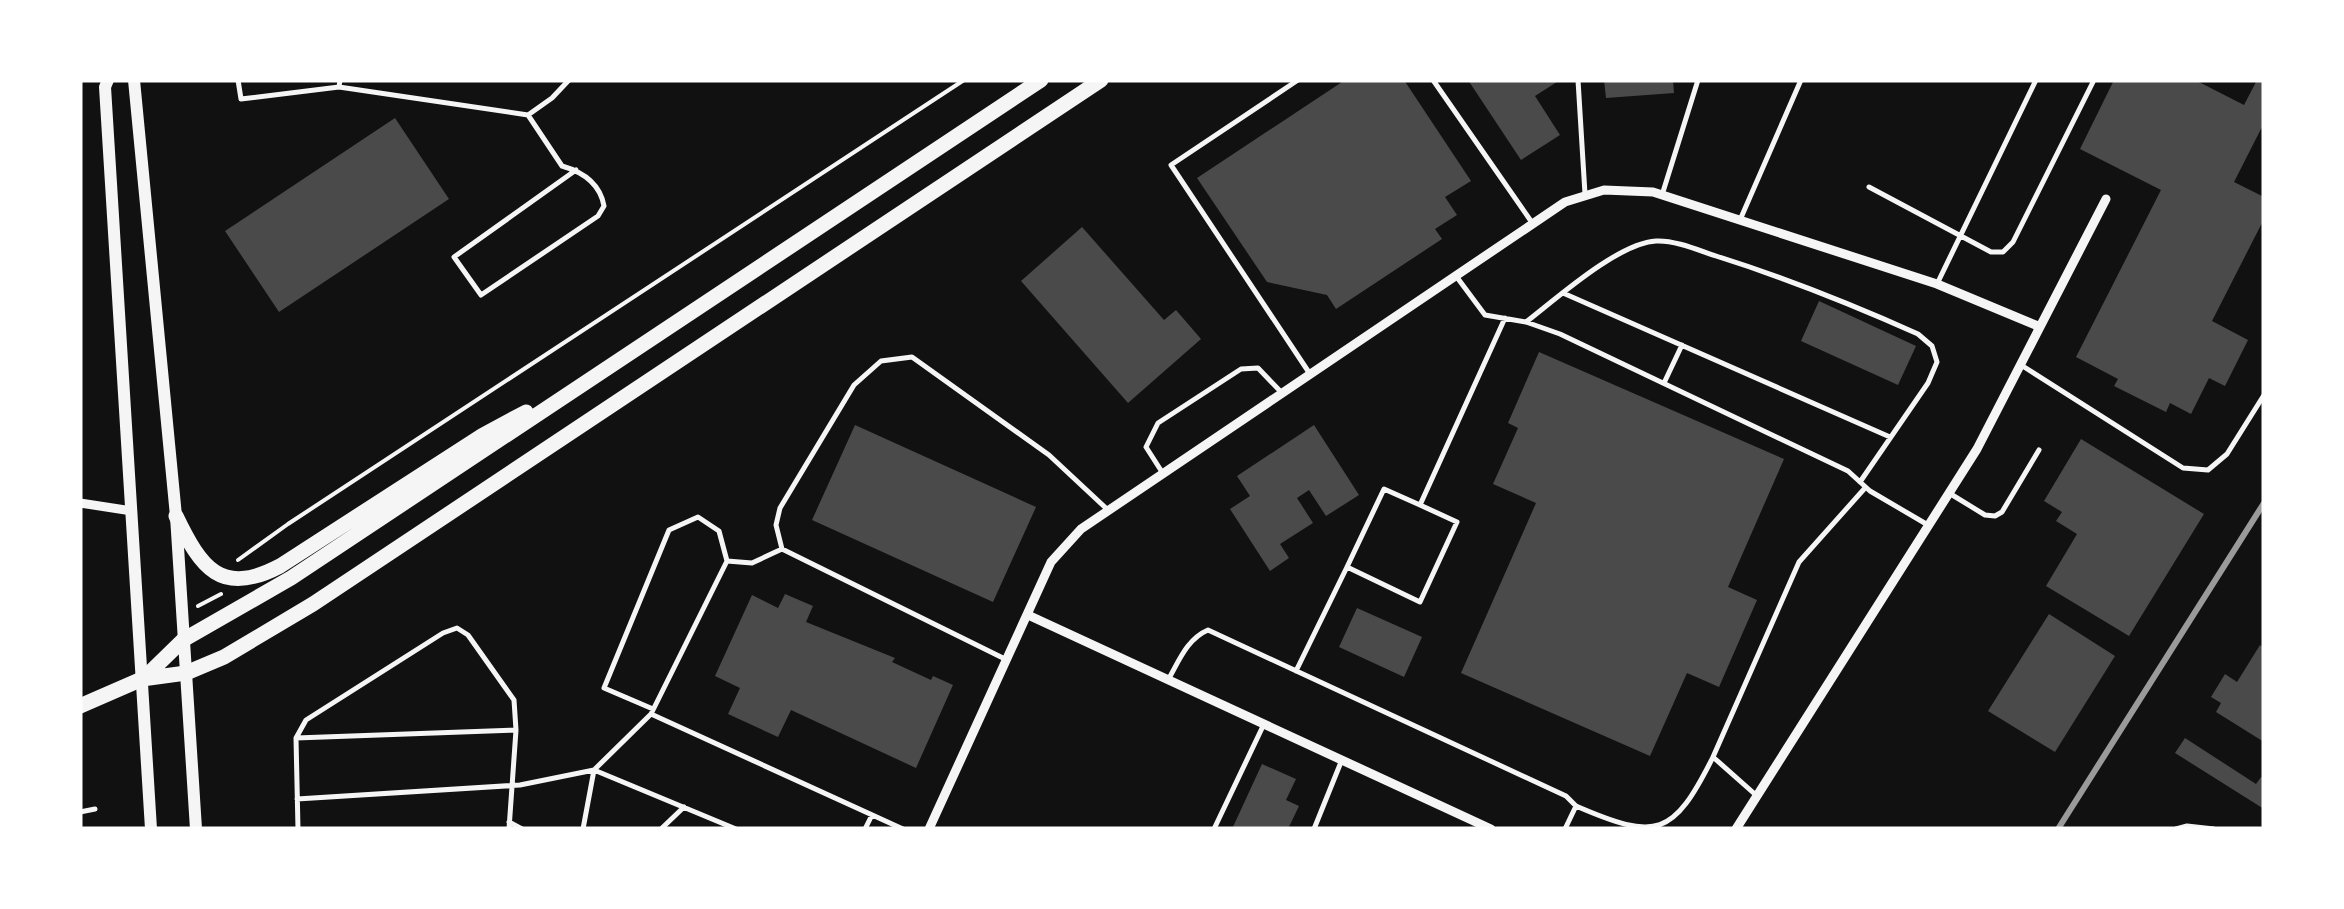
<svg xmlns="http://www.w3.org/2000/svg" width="2344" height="909" font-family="Manrope,sans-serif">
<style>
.building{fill:#4a4a4a}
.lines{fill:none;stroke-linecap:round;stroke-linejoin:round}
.path{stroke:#f5f5f5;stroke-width:4}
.service{stroke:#f5f5f5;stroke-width:5}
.minor{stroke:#f5f5f5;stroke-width:9}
.secondary{stroke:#f5f5f5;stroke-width:12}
.trunk{stroke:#f5f5f5;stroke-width:15}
.rail{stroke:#9a9a9a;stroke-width:6}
</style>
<rect width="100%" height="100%" fill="#111"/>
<path class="building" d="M 1345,80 L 1404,80 L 1471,181 L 1445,197 L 1457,215 L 1435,229 L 1442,239 L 1336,309 L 1327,295 L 1267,282 L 1197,178 Z
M 1468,80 L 1560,80 L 1535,96 L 1560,135 L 1521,160 Z
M 1604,80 L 1673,80 L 1674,93 L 1606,98 Z
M 2114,80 L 2195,80 L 2244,105 L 2257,80 L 2264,80 L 2264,123 L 2234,182 L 2264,197 L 2264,219 L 2212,321 L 2248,340 L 2225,386 L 2209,378 L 2191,414 L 2170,403 L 2166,412 L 2114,386 L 2118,379 L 2076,357 L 2161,190 L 2080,149 Z
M 395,118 L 449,199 L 279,312 L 225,231 Z
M 1082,227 L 1164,320 L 1176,310 L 1201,339 L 1128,403 L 1021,281 Z
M 1819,301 L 1916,346 L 1898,385 L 1801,341 Z
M 1539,352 L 1784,459 L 1728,587 L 1757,600 L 1719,687 L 1687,673 L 1650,756 L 1461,673 L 1536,503 L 1493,484 L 1518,428 L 1508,423 Z
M 855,425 L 1036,507 L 993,602 L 812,520 Z
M 1314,425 L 1359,495 L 1326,516 L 1309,490 L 1297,498 L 1313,523 L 1280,544 L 1289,558 L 1270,571 L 1230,509 L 1250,496 L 1237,476 Z
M 2081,439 L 2204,514 L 2129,636 L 2046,586 L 2077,534 L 2056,521 L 2062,512 L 2044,501 Z
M 785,594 L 813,606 L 806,622 L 895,658 L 892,662 L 931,680 L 933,676 L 953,685 L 916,768 L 791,710 L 778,737 L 728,714 L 740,688 L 715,676 L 752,595 L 778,608 Z
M 1357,608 L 1422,637 L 1404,677 L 1339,647 Z
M 2049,614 L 2115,656 L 2055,752 L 1988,711 Z
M 2260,645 L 2264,648 L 2264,742 L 2216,712 L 2221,703 L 2211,697 L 2225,674 L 2237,682 Z
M 2185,738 L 2256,784 L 2261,777 L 2264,779 L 2264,809 L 2175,753 Z
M 1262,764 L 1296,779 L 1286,800 L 1299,806 L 1288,829 L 1232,829 Z"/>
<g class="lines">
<path class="path" d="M 238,560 L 288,524 L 964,80
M 198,606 L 221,594"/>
<path class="service" d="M 238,80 L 241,99 L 339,87
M 340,80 L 339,87 L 528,115 L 552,98 L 569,80
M 1298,80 L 1171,165 L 1310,374
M 1433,80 L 1533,224
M 1578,80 L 1585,194
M 528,115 L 562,166 C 583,172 600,183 604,206 L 598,216 L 481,295 L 454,257 L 576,170
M 1869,187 L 1991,252 L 2003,252 L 2013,242 L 2094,80
M 1662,195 L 1698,80
M 1740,220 L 1801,80
M 1456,276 L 1485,315 L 1526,322 L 1560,334 L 1848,471 L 1870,491 L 1928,525
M 1937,284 L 2036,80
M 1563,293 L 1890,437
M 1526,322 C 1556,299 1618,243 1656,241 C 1675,240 1698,250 1716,256 C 1786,278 1851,304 1918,334 L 1932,346 L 1937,362 L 1928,383 L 1860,482
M 2021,365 L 2183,468 L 2208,470 L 2227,454 L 2264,395
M 1664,383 L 1682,345
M 1162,472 L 1146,447 L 1158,423 L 1241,369 L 1258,368 L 1282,393
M 1949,493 L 1985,515 L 1995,516 L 2002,512 L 2039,450
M 1420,505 L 1457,522 L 1420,602 L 1347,567 L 1384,489 L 1420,505 L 1505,318
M 782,549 L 752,563 L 727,561 L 651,714 L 903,829
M 1005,659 L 782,549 L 776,525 L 780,508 L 854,385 L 881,361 L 912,357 L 1049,455 L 1108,510
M 1296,671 L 1347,567
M 1168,680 C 1179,661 1187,639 1208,630 L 1566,796 L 1576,806 L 1565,829
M 653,709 L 604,688 L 669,530 L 698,517 L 719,531 L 727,561
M 651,714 L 594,770 L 736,829
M 296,738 L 516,730
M 1713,757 L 1799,562 L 1865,488
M 297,799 L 520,785 L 594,770 L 583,829
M 1576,806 C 1657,841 1673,837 1713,757 L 1757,796
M 80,812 L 95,809
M 509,822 L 522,829
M 298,829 L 296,738 L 306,720 L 443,633 L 457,628 L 468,635 L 514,700 L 516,730 L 509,829
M 661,829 L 684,807
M 865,829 L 872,815
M 1214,829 L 1264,724
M 1314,829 L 1341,762
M 2176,829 L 2187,826 L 2214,829"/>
<path class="minor" d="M 80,503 L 132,511
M 1028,615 L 1491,829
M 929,829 L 1051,562 L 1081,529 L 1565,202 L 1604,190 L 1653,192 L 1937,284 L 2038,326
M 1736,829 L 1977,449 L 2106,199"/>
<path class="secondary" d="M 108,80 L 105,87 L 151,829
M 134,80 L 176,516 L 196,829"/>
<path class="trunk" d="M 176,516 C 201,568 221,597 280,566 L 483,435 L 526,412
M 143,679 L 183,640 L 291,578 L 1041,80
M 80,706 L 142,679 L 186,673 L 224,657 L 313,604 L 1101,80"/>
<path class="rail" d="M 2058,829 L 2264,503"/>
</g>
<rect width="2344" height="909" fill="none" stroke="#ffffff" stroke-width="165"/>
</svg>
